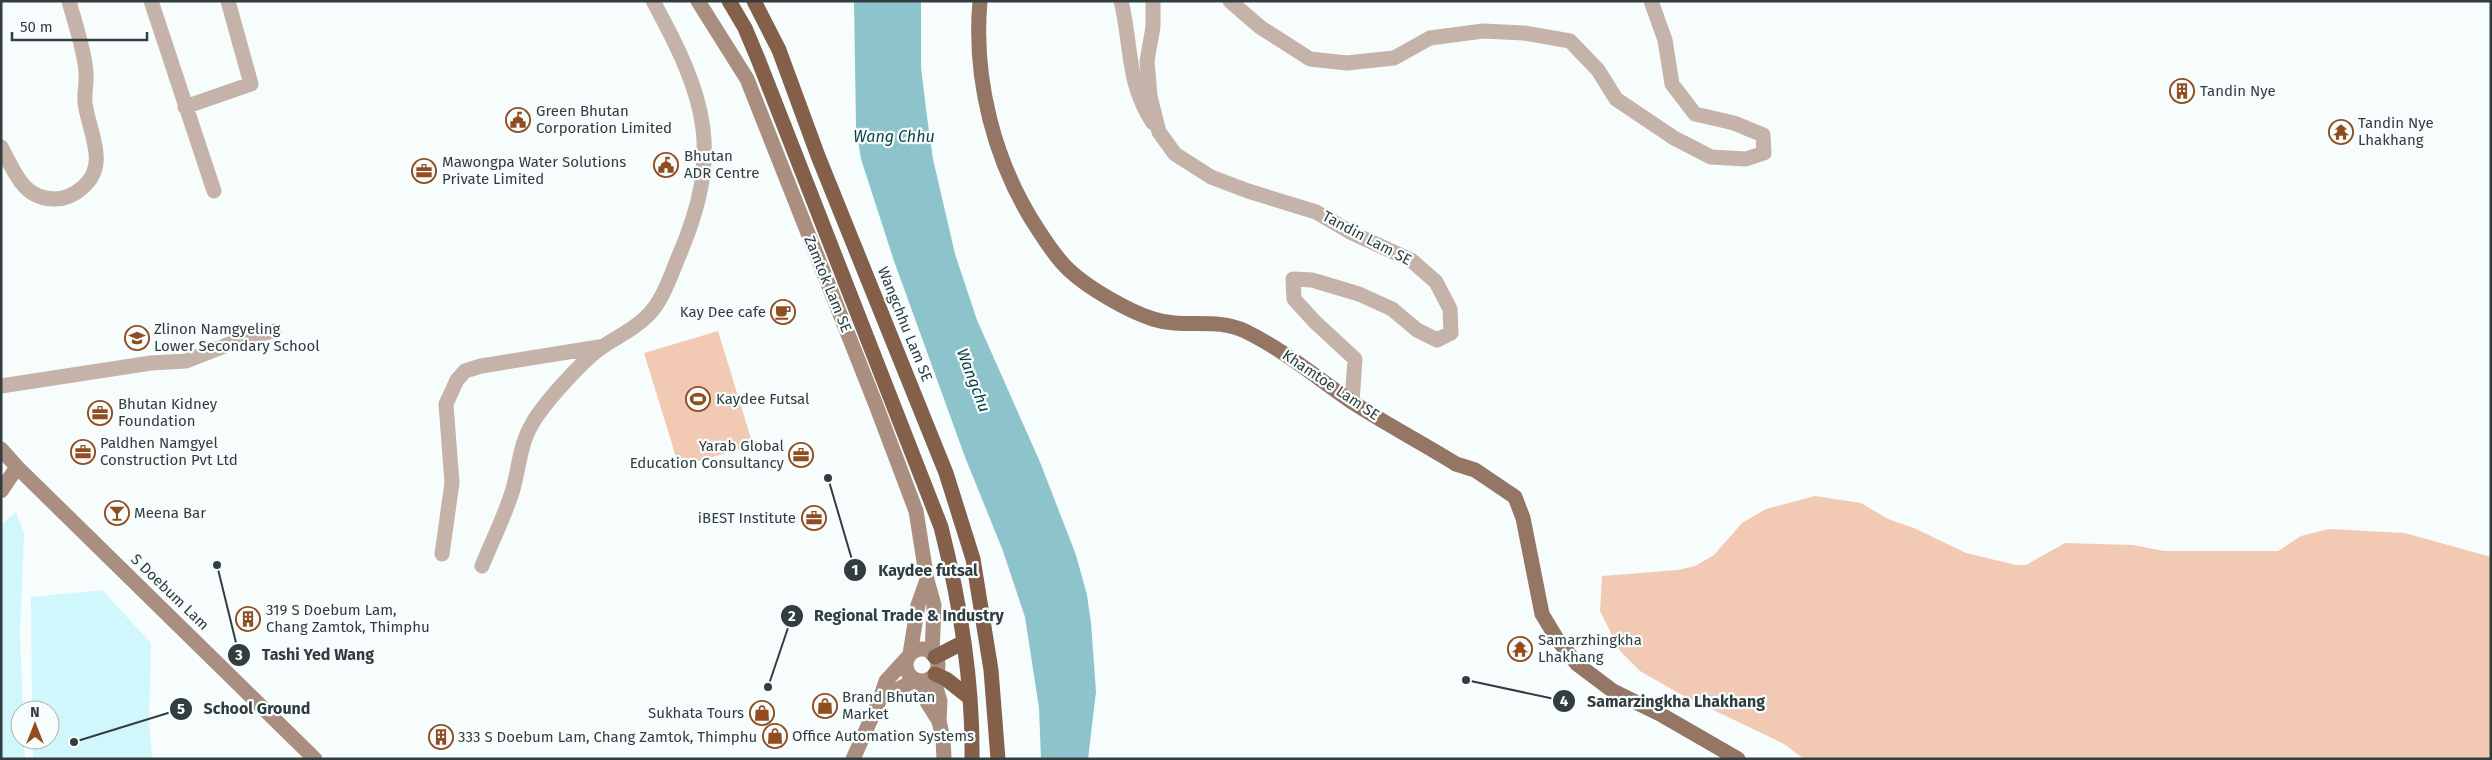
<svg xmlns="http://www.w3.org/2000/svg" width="2492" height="760" font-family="'Fira Sans',sans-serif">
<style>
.built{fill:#d0f7fc}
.green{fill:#f2cab3}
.water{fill:#8dc4cb}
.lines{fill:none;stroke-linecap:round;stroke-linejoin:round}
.street{stroke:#c5b2a8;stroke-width:15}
.secondary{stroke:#aa8f80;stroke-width:15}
.primary{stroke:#957563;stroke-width:15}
.highway{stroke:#845f4a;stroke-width:15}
.labels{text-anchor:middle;stroke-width:4.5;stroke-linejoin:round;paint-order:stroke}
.poi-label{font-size:15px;fill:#323d3f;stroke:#f7fdfd;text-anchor:start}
.street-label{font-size:15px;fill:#323d3f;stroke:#f7fdfd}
.water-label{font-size:16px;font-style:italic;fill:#0a3e44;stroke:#f7fdfd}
.leader{fill:none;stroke:#323d3f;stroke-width:2}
.callout-dot{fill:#323d3f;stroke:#f7fdfd;stroke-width:2}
.mark-label{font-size:15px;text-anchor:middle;font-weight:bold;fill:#fff}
.callout-label{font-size:16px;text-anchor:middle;font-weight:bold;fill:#323d3f;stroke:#f7fdfd;stroke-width:4.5;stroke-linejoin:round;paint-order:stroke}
</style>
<rect width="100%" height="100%" fill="#f7fdfd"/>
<path class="built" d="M 16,512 L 24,534 L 20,634 L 23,710 L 20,710 L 20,740 L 24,740 L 25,759 L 1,759 L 1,525 Z
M 102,590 L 151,643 L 149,721 L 152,759 L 33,759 L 33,740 L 50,740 L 50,710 L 32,710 L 31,597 Z"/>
<path class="green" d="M 718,331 L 753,445 L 679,467 L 644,353 Z
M 1815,496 L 1861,503 L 1888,519 L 1914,528 L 1966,553 L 2016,565 L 2026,565 L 2065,543 L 2133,545 L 2164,551 L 2278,551 L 2301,536 L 2329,529 L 2405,533 L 2491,557 L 2491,759 L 1804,759 L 1784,744 L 1680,694 L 1640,671 L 1620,651 L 1600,611 L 1602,576 L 1678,570 L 1695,566 L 1714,555 L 1742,523 L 1766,509 Z"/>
<path class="water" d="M 854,1 L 921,1 L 921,67 L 926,109 L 933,159 L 955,254 L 977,320 L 1040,462 L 1076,555 L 1087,595 L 1091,623 L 1096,692 L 1088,759 L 1041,759 L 1039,708 L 1025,617 L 1003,551 L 965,457 L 894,261 L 861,159 L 856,127 Z"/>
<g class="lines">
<path class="street" d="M 151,1 L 214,191
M 1121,1 C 1132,45 1126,82 1153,123
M 1153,1 L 1153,27 L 1147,61 L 1150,96 L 1159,132 L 1175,154 L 1211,177 L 1248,191 L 1316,212 L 1352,233 L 1411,260 L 1436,282 L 1450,309 L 1451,333 L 1437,340 L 1417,330 L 1392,309 L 1359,294 L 1312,280 L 1293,279 L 1294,299 L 1315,322 L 1355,359 L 1352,402
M 1230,1 L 1260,27 L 1310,59 L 1347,63 L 1394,58 L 1430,38 L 1483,31 L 1524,33 L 1570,41 L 1598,70 L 1616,99 L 1674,138 L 1711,157 L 1746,159 L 1764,153 L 1763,135 L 1734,123 L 1695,114 L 1672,84 L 1665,40 L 1651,1
M 185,107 L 251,84 L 228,1
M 1,147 C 14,170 22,199 55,199 C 66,199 74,195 82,188 C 110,165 89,133 85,103 C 84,93 87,82 86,72 C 84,48 75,24 69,1
M 1,386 L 151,363 L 186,361 L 245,338 L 274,331
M 442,554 L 452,483 L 446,404 L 457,380 L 465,371 L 481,366 L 599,347
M 482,566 C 492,541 505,516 513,489 C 519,468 520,444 532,424 C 543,404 583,360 602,347 C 617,337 633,330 646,317 C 662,303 670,277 678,258 C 724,152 706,98 653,1"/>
<path class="secondary" d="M 698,1 L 747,79 L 876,405 L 916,511 L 927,580 L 934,605 L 932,654
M 1,449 L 17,467 L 315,759
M 1,491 L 17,467
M906 665a16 16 0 1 1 32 0a16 16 0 1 1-32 0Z
M 910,654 L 918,605 L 927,580
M 933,677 L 940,701 L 939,721
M 920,681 L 927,702 L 939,721 L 943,738 L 944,759
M 880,699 L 915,680
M 853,759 L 880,699 L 886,681 L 907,658"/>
<path class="primary" d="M 980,1 C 973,79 994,162 1037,228 C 1046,242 1056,258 1069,270 C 1088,288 1128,311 1153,319 C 1184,329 1215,317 1245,331 C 1284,350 1317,378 1352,402 C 1386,424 1422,443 1456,464 L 1475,470 L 1515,497 L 1523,518 L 1542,614 L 1557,639 L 1577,664 L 1613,691 L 1660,714 L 1738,759"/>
<path class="highway" d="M 729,1 L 745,28 L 758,59 L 941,527 C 960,602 973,681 972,759
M 754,1 L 779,50 L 818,156 L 946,473 L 973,559 L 991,670 L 998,759
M 935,657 L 964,642
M 935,674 L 946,679 L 970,698"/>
</g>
<defs>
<symbol id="building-ring" viewBox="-11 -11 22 22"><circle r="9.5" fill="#f7fdfd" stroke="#914d20" stroke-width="1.5"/><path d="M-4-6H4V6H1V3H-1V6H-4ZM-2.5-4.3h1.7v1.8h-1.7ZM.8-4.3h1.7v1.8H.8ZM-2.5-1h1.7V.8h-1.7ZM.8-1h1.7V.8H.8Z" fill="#914d20"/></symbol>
<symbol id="civic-ring" viewBox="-11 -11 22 22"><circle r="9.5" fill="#f7fdfd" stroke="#914d20" stroke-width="1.5"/><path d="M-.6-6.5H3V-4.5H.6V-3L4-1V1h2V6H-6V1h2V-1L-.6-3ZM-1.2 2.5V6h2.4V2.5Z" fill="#914d20"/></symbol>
<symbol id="temple-ring" viewBox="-11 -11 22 22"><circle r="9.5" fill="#f7fdfd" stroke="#914d20" stroke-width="1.5"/><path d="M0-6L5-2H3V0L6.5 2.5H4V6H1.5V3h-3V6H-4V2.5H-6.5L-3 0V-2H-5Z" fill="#914d20"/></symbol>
<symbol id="office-ring" viewBox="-11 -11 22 22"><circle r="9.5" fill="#f7fdfd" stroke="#914d20" stroke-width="1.5"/><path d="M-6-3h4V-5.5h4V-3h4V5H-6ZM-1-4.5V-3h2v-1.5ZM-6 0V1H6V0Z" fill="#914d20"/></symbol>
<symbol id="cafe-ring" viewBox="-11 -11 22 22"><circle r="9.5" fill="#f7fdfd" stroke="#914d20" stroke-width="1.5"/><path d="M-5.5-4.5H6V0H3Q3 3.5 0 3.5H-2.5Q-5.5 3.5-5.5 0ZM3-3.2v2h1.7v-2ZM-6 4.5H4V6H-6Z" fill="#914d20"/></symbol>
<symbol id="school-ring" viewBox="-11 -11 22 22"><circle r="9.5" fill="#f7fdfd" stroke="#914d20" stroke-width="1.5"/><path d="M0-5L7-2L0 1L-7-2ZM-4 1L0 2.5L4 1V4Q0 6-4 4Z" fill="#914d20"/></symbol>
<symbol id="stadium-ring" viewBox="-11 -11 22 22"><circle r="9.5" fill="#f7fdfd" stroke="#914d20" stroke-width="1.5"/><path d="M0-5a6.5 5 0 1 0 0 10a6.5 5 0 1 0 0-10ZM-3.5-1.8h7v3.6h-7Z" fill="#914d20"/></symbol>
<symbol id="bar-ring" viewBox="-11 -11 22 22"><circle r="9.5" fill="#f7fdfd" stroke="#914d20" stroke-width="1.5"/><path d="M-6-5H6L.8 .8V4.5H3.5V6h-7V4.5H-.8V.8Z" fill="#914d20"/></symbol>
<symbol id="shop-ring" viewBox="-11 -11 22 22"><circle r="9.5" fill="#f7fdfd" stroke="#914d20" stroke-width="1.5"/><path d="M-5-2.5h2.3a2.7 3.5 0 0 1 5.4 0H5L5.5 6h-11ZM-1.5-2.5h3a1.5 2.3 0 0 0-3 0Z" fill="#914d20"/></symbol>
</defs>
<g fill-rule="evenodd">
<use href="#building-ring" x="2168" y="77" width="28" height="28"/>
<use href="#civic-ring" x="504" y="106" width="28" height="28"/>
<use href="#temple-ring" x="2327" y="118" width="28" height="28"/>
<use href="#civic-ring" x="652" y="151" width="28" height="28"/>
<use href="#office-ring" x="410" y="157" width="28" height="28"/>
<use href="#cafe-ring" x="769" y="298" width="28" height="28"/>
<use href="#school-ring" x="123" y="324" width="28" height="28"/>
<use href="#stadium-ring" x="684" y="385" width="28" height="28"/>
<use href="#office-ring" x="86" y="399" width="28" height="28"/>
<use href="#office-ring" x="69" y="438" width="28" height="28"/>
<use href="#office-ring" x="787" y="441" width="28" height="28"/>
<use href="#bar-ring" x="103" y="499" width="28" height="28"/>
<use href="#office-ring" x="800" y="504" width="28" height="28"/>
<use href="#building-ring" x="234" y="605" width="28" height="28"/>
<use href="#temple-ring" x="1506" y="635" width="28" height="28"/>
<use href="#shop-ring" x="811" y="692" width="28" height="28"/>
<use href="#shop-ring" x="748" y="699" width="28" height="28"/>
<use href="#shop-ring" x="761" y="722" width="28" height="28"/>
<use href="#building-ring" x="427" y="723" width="28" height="28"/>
</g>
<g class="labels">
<g class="poi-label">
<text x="2200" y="96">Tandin Nye</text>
<text x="536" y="116">Green Bhutan<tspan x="536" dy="17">Corporation Limited</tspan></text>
<text x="2358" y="128">Tandin Nye<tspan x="2358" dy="17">Lhakhang</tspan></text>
<text x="684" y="161">Bhutan<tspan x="684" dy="17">ADR Centre</tspan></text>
<text x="442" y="167">Mawongpa Water Solutions<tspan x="442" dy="17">Private Limited</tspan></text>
<text x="766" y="317" text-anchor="end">Kay Dee cafe</text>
<text x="154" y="334">Zlinon Namgyeling<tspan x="154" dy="17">Lower Secondary School</tspan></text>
<text x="716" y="404">Kaydee Futsal</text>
<text x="118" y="409">Bhutan Kidney<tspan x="118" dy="17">Foundation</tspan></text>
<text x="100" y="448">Paldhen Namgyel<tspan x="100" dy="17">Construction Pvt Ltd</tspan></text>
<text x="784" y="451" text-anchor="end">Yarab Global<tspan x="784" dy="17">Education Consultancy</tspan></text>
<text x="134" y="518">Meena Bar</text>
<text x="796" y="523" text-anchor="end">iBEST Institute</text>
<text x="266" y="615">319 S Doebum Lam,<tspan x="266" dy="17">Chang Zamtok, Thimphu</tspan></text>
<text x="1538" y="645">Samarzhingkha<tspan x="1538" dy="17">Lhakhang</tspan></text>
<text x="842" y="702">Brand Bhutan<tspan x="842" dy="17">Market</tspan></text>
<text x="744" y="718" text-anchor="end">Sukhata Tours</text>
<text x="792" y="741">Office Automation Systems</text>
<text x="458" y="742">333 S Doebum Lam, Chang Zamtok, Thimphu</text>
</g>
<g class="street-label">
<text transform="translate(1367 238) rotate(28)" y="5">Tandin Lam SE</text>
<text transform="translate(828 284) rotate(68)" y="5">Zamtok Lam SE</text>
<text transform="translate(905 324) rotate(68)" y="5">Wangchhu Lam SE</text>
<text transform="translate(1331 385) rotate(34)" y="5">Khamtoe Lam SE</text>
<text transform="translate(170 592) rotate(44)" y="5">S Doebum Lam</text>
</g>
<g class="water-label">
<text x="894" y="142">Wang Chhu</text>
<text transform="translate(974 380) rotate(69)" y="6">Wangchu</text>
</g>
</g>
<path class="leader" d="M828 478L855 570M768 687L792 616M217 565L239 655M1466 680L1564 701M74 742L181 709"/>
<g class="callout-dot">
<circle cx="828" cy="478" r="5"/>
<circle cx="768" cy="687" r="5"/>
<circle cx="217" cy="565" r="5"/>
<circle cx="1466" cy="680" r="5"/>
<circle cx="74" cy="742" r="5"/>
<circle cx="855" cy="570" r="12"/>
<circle cx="792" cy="616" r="12"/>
<circle cx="239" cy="655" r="12"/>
<circle cx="1564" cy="701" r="12"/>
<circle cx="181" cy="709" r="12"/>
</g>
<g class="mark-label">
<text x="855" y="575">1</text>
<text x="792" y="621">2</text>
<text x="239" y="660">3</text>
<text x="1564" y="706">4</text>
<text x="181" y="714">5</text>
</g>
<g class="callout-label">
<text x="928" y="576">Kaydee futsal</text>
<text x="909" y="621">Regional Trade &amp; Industry</text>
<text x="318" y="660">Tashi Yed Wang</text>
<text x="1676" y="707">Samarzingkha Lhakhang</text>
<text x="257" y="714">School Ground</text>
</g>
<rect width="2492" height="760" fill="none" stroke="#323d3f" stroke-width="5"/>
<g transform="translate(35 725)"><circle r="24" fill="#f7fdfd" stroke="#a8b0b1"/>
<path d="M0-4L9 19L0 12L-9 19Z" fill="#914d20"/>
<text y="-8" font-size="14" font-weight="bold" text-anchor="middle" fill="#323d3f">N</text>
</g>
<path d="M12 32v8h135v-8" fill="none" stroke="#323d3f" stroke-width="2.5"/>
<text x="20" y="32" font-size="15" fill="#323d3f" stroke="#f7fdfd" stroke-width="4" paint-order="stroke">50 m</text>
</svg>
